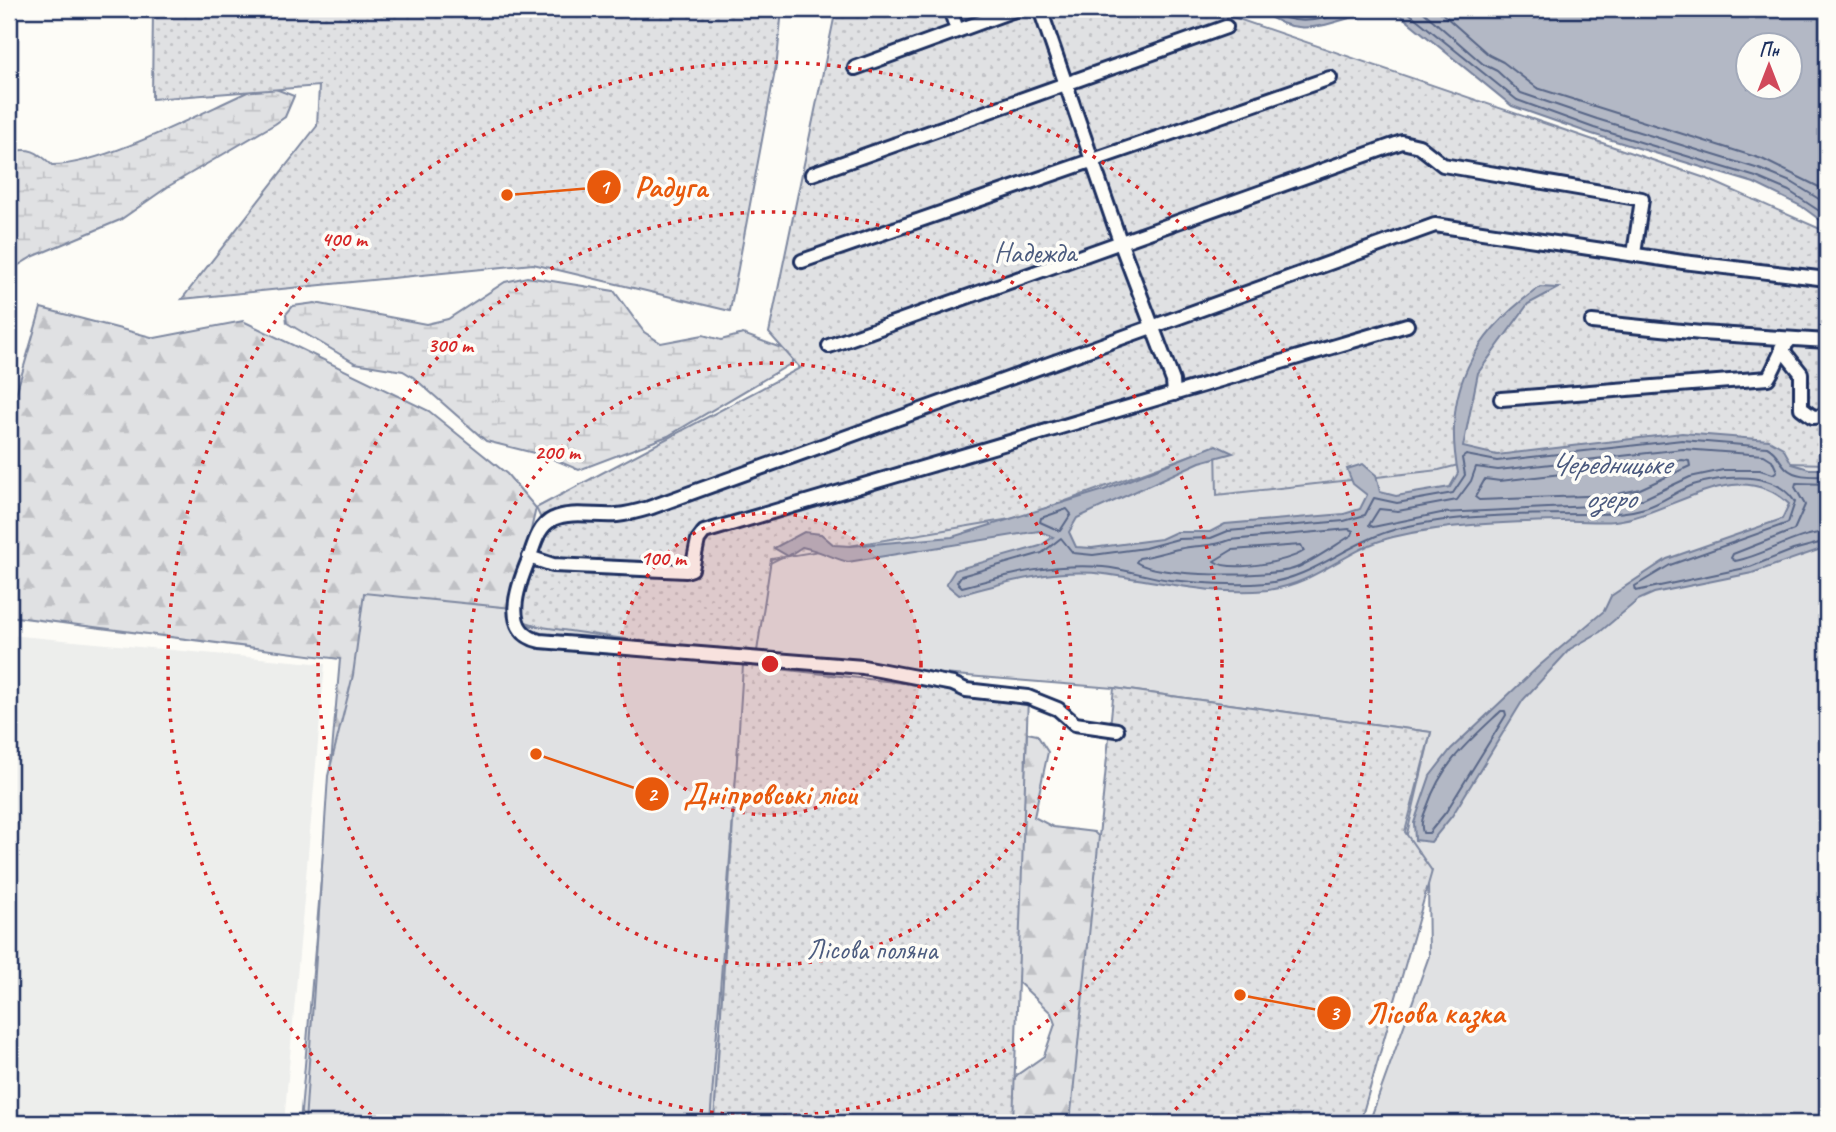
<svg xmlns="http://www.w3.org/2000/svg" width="1836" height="1132" font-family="Caveat,sans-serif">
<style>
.built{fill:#edeeec}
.forest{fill:url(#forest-firs);stroke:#7e88a0;stroke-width:2}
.wetland{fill:url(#wetland-marsh);stroke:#7e88a0;stroke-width:2}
.park{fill:#e0e1e3;stroke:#7e88a0;stroke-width:2}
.garden{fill:url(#garden-dots);stroke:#7e88a0;stroke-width:2}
.water{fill:#b3b8c5;stroke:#76819c;stroke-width:2;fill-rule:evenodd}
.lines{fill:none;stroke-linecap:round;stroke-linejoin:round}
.shore{stroke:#586687;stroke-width:2}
.street-casing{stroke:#1b2f5e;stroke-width:18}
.street{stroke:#fdfcf7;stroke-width:12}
.ring{fill:none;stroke:#d62828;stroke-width:3.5;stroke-dasharray:3.5 7}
.labels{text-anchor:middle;stroke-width:7;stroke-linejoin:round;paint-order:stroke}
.park-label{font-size:28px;fill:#4c5c7f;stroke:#fdfcf7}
.water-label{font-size:30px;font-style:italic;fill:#49587d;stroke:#fdfcf7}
.centre{fill:#d62828;stroke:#fdfcf7;stroke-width:3.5}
.ring-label{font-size:21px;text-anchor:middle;font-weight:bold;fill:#d62828;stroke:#fdfcf7;stroke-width:7;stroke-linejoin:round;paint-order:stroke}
.leader{fill:none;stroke:#e8590c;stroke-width:2.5}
.callout-dot{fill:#e8590c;stroke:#fdfcf7;stroke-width:2.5}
.mark-label{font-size:21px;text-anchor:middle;font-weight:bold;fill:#fff}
.callout-label{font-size:30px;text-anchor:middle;font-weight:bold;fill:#e8590c;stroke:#fdfcf7;stroke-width:7;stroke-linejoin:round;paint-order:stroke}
</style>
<defs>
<pattern id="forest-firs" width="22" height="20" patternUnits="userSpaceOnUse" patternTransform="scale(1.75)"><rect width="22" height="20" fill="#e0e1e3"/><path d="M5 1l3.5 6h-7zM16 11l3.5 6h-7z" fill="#c0c1c5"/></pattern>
<pattern id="wetland-marsh" width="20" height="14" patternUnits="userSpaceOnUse" patternTransform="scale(1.75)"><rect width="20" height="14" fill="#e0e1e3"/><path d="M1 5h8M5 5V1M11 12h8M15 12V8" fill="none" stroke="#c0c1c5"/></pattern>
<pattern id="garden-dots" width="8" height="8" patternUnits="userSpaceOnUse" patternTransform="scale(1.75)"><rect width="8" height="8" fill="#e0e1e3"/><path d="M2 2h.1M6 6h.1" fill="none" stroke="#c0c1c5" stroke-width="1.8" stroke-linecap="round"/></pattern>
</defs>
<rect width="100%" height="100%" fill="#fdfcf7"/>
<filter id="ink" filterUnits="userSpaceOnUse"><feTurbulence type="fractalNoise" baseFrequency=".0143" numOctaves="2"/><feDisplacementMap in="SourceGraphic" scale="14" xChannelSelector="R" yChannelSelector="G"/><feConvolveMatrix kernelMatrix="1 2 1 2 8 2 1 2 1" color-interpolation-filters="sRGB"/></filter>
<g filter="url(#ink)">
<path class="built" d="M9,635L325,664L284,1123H9Z"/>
<g class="forest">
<path d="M41,308L155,338L243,321L429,411L507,474L536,508L521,573V604L534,634L743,665L714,1123H300L340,659L9,616V418Z"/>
<path d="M1027,733L1037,735L1048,752L1034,817L1053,827L1094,832L1109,847L1072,1123H1005V1094L1017,1075L1044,1056L1055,1024L1051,1013L1016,980Z"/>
</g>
<g class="wetland">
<path d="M273,88L294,96L285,117L275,124L169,186L120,220L32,257L9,271V152C30,147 37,151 52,165C104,165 202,112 252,90Z"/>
<path d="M527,277L614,291L644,332L661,343L703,335L721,340L743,334L792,352V363L668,436L579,470L546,456L486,441L413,377L403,371L355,363L287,323L286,314L293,306L315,303L426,324L448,319L505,282Z"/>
</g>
<path class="park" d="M1758,429L1827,459V1123H1369L1429,956L1428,879L1402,855L1431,732L1114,688L745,658L710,1123H305L328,776L353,675L364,593L512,608L511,625L756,635L752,572L802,547L1216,445L1482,451Z"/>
<g class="garden">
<path d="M153,9H782L777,60L730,311L533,264L182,299L317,126L319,86L152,99Z"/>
<path d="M836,9H1209L1705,178L1827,232V464L1497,455L1439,470L1217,495L1216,446L1022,517L771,559L756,658L542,627L516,619L521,573L544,525L536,508L800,368L769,333Z"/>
<path d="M743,665L1028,697L1013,1123H714Z"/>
<path d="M1114,688L1431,732L1405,832L1432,871L1360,1123H1286L1241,1118L1240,1123H1070Z"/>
</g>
<g class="water">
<path d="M1259,9H1825L1827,10V225L1801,206L1754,183L1592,134L1512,106L1400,15C1348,1 1312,54 1259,9ZM1748,46H1790V88H1748Z"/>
<path d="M1540,287L1558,288L1528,304L1478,373L1463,447L1497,455L1682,433L1769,440L1783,448L1792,464L1809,469H1827V547L1752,573L1654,593L1638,600L1600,632L1570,649L1523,700L1452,816L1431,842L1415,840L1414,823L1430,776L1451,749L1539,666L1604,611L1611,596L1667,559L1782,519L1789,504C1736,454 1672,515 1615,521C1598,523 1580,520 1562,521C1507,522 1447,524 1393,537C1345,549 1319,583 1268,590C1212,596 1159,581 1104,574C1054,568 1007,582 959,595L946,584L955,570L1040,546L1053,537L1039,531L848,562C832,558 819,550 802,547L788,556L774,548L804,532L821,534L834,545L851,546L952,537L1104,490L1216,445L1233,453L1200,462L1077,518L1069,532L1076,547L1092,548L1161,539L1176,532H1210L1225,524L1344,514L1360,509L1367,495L1353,484L1347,469L1363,464L1376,475L1380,492L1396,496L1450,487L1458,473C1442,391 1473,334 1540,287Z"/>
</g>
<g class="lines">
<g class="shore">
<path d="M1270,9C1294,30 1328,18 1354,9"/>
<path d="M1404,9L1517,100L1594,128L1756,177L1789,191L1827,216"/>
<path d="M1420,9L1483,64L1497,71L1521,93L1597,119L1759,169L1793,183L1827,204"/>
<path d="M1437,9L1489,55L1503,62L1537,88L1762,159L1827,191"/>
<path d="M1683,449L1764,455L1772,460L1777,471L1773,474L1760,470H1723L1690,477L1643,499L1613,505L1441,513L1373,527L1369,525L1379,509L1398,511L1457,500L1471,481L1476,467L1498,470Z"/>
<path d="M1682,460L1689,461L1690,466L1640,489L1613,495L1479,500L1475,497L1485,479L1500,481Z"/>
<path d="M1827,476C1815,476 1796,478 1786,468C1778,460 1778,453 1767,447L1682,440L1497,461L1466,455L1462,458L1465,475L1453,493L1397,503L1374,498L1365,515L1344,521L1228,531L1211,538L1178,539L1145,548L1093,555L1073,553L1061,538L1042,553L961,576L957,582L962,587C1010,574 1053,563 1103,567C1125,569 1148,577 1170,580C1201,583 1235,586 1266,583C1311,578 1344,546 1387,532C1439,514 1536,514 1593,514C1610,514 1628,513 1645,508C1662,503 1676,491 1693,485C1725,475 1775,470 1795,502L1788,523L1670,565L1635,586L1636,591L1750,567L1793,550L1827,541"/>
<path d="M1827,484L1796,483L1795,487L1805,505L1794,530L1733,554L1731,558L1735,561C1766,555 1795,534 1827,532"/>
<path d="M1067,509L1071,514L1060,531L1040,522L1041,518Z"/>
<path d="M1349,529L1353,531L1352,535C1334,546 1315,560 1296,568C1272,578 1155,577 1136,562L1139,558C1153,556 1165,552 1178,549C1197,544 1210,548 1230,540Z"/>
<path d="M1301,545L1304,551C1288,562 1230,573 1214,561L1232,550Z"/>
<path d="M1501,711H1505L1506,715L1446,812L1429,833H1423C1420,824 1423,816 1427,807C1442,763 1468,742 1501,711Z"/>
</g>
<g class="street-casing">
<g id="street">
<path d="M950,9L957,30"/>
<path d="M1040,9L1121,244L1173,381L1174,394"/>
<path d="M855,68L1017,9"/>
<path d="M812,174L1226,27"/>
<path d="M802,261L1330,78"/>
<path d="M1592,322L1701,333L1827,341"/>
<path d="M829,346L1402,142L1419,146L1443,165L1642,199L1634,254"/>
<path d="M1781,348L1801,373V408L1813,417L1827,416"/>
<path d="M1501,399L1768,378C1777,365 1779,350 1790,340"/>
<path d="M529,557L553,565L686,571L692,569L698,540L704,532L1407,325"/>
<path d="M1117,730L1075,724L1058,709L1028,697L966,690L953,684L863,667L540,641C500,632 518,585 529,559C534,545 538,526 553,519C571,510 598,517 617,515C628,514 639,511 649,508L1435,225L1683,262L1827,279"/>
</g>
</g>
<use href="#street" class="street"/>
</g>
</g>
<circle cx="770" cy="664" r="151" fill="#d62828" fill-opacity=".12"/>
<g class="ring">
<circle cx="770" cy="664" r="151"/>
<circle cx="770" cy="664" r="301"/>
<circle cx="770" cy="664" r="452"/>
<path d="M379 1122A602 602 0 1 1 1161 1122"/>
</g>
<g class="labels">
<g class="park-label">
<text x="1035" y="262">Надежда</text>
<text x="872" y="959">Лісова поляна</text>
</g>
<g class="water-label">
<text x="1610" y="474">Чередницьке<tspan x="1610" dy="34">озеро</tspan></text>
</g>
</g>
<circle cx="770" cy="664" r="10" class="centre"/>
<g class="ring-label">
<text x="344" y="246">400 m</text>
<text x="450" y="352">300 m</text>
<text x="557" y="459">200 m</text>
<text x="663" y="565">100 m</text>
</g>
<path class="leader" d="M507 195L604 187M536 754L652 794M1240 995L1334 1013"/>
<g class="callout-dot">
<circle cx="507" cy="195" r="7"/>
<circle cx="536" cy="754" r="7"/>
<circle cx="1240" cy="995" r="7"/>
<circle cx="604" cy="187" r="18"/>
<circle cx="652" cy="794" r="18"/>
<circle cx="1334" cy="1013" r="18"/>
</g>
<g class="mark-label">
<text x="604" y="194">1</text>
<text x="652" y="801">2</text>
<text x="1334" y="1020">3</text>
</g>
<g class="callout-label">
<text x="671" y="197">Радуга</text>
<text x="770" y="804">Дніпровські ліси</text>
<text x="1435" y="1023">Лісова казка</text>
</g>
<rect width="1836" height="1132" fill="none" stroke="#fdfcf7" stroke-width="35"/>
<rect x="18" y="18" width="1801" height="1097" fill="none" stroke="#1b2f5e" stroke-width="2.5" filter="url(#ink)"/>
<g transform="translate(1769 66)"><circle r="33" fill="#fdfcf7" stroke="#a3aaba" stroke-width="2"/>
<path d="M0-5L12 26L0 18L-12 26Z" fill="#d1495b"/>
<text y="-10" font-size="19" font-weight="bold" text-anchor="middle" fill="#1b2f5e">Пн</text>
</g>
</svg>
